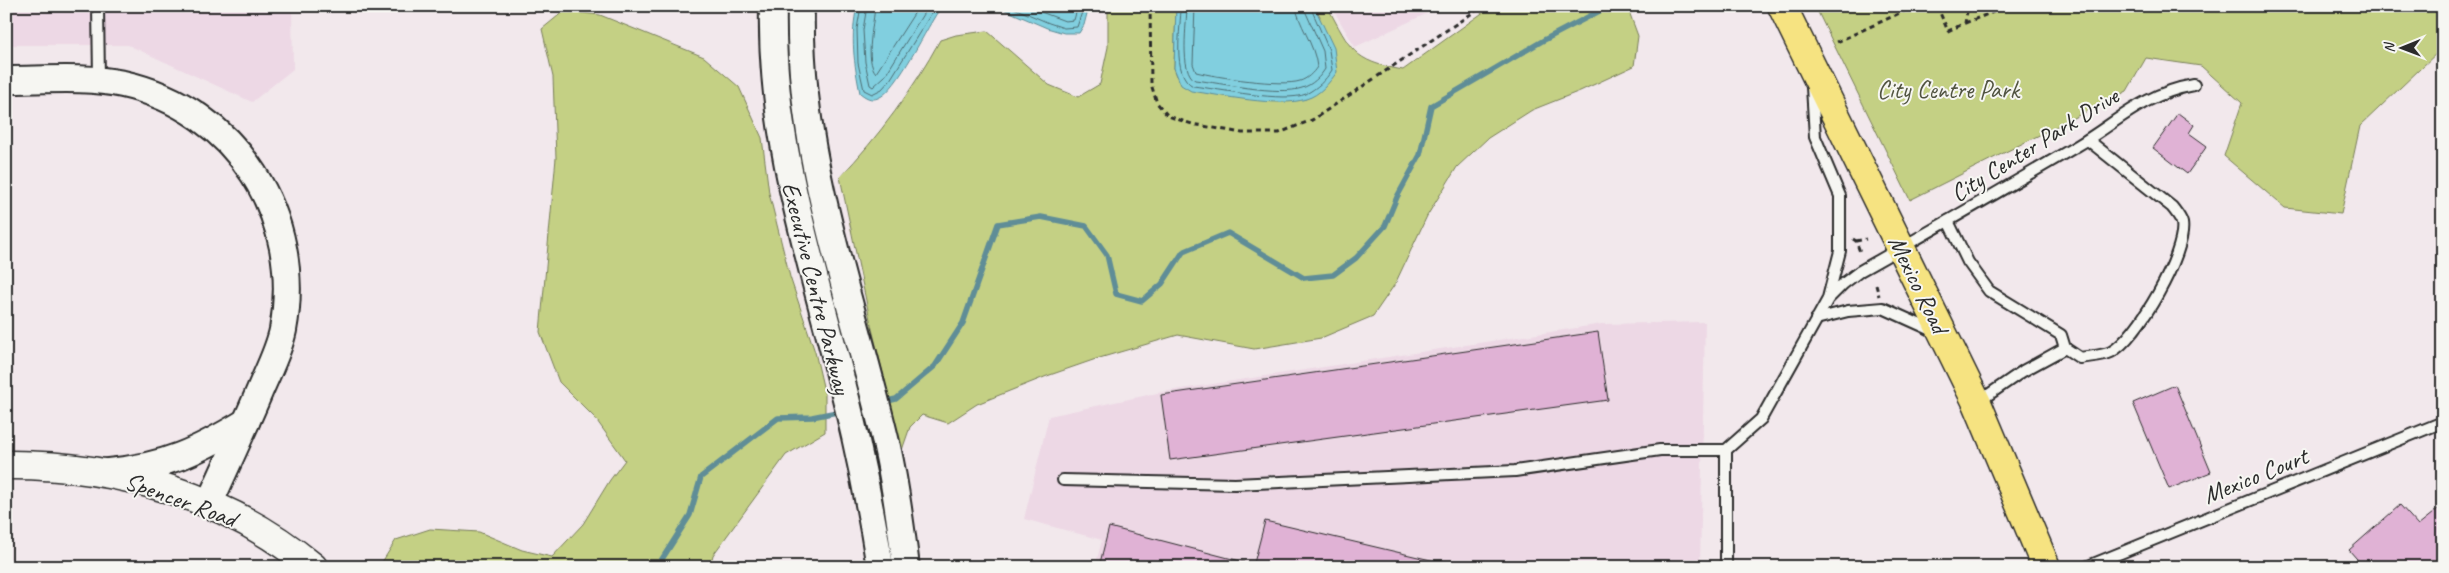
<svg xmlns="http://www.w3.org/2000/svg" width="2449" height="573" font-family="Caveat,sans-serif">
<style>
.built{fill:#edd8e5}
.green{fill:#c4d084;stroke:#787e58}
.water{fill:#81cfdf;stroke:#5f8d97}
.lines{fill:none;stroke-linecap:round;stroke-linejoin:round}
.shore{stroke:#4d6d73;stroke-width:1}
.stream{stroke:#5f8d97;stroke-width:5.5}
.building{fill:#e0b2d5;stroke:#2b2b2b}
.service-casing{stroke:#2b2b2b;stroke-width:14}
.tertiary-casing{stroke:#2b2b2b;stroke-width:30}
.secondary-casing{stroke:#2b2b2b;stroke-width:31}
.primary-casing{stroke:#2b2b2b;stroke-width:31}
.path{stroke:#2b2b2b;stroke-width:3;stroke-dasharray:5 4;stroke-linecap:butt}
.service{stroke:#f6f6f2;stroke-width:10}
.tertiary{stroke:#f6f6f2;stroke-width:26}
.secondary{stroke:#f6f6f2;stroke-width:28}
.primary{stroke:#f6e381;stroke-width:28}
.labels{text-anchor:middle;stroke-width:4;stroke-linejoin:round;paint-order:stroke}
.park-label{font-size:25px;fill:#515441;stroke:#f6f6f2}
.street-label{font-size:25px;fill:#2b2b2b;stroke:#f6f6f2}
</style>
<rect width="100%" height="100%" fill="#f2e8ec"/>
<filter id="ink" filterUnits="userSpaceOnUse"><feTurbulence type="fractalNoise" baseFrequency=".02" numOctaves="2"/><feDisplacementMap in="SourceGraphic" scale="10" xChannelSelector="R" yChannelSelector="G"/><feConvolveMatrix kernelMatrix="1 2 1 2 8 2 1 2 1" color-interpolation-filters="sRGB"/></filter>
<g filter="url(#ink)">
<g class="built">
<path d="M6,6H292L293,69L252,102L128,45H6Z"/>
<path d="M1331,6H1443L1355,47Z"/>
<path d="M1705,322L1700,567H1095L1102,540L1024,519L1049,416L1162,392L1602,324Z"/>
</g>
<g class="green">
<path d="M1108,6H1176L1174,68L1177,76C1223,91 1256,105 1306,99L1320,16L1314,6H1327C1351,50 1352,61 1403,70L1492,6H1627L1638,36L1634,66L1580,91L1532,110L1488,138L1457,167L1427,216L1395,284L1373,316L1321,338L1254,349L1178,335L1096,359L1047,376L977,404L948,423L922,415L910,427L902,450L872,329L840,177C879,136 913,90 940,40L956,35L987,31L1049,85L1078,97L1100,84L1108,47Z"/>
<path d="M1815,6H2443V54L2440,50L2360,126L2341,214L2285,208L2224,156L2242,103L2201,66L2146,58L2127,91L1910,200Z"/>
<path d="M564,11L600,15L704,57L739,87L762,138L769,193L790,277L815,352L825,395V432L786,455L713,555L710,567H379L396,540L430,529L479,532L522,550L552,557L583,524L610,480L625,460L595,418L559,382L540,332L556,158L553,77L542,29Z"/>
</g>
<g class="water">
<path d="M857,6H942C927,25 898,91 878,98C871,101 865,97 860,93C854,63 850,37 857,6Z"/>
<path d="M996,6H1089L1084,25L1079,33H1064L1047,28Z"/>
<path d="M1176,6H1314L1334,48L1337,72C1329,83 1320,95 1306,99C1280,108 1219,95 1191,91L1181,85L1174,68Z"/>
</g>
<g class="lines">
<g class="shore">
<path d="M861,6L857,29L858,63L864,90L872,94L882,89L890,80L936,6"/>
<path d="M867,6L863,30L865,62L870,85L873,87L885,76L928,6"/>
<path d="M875,6C874,23 864,60 876,73L919,6"/>
<path d="M1009,6L1049,23L1064,28L1077,27L1084,6"/>
<path d="M1025,6L1065,21L1074,20L1078,6"/>
<path d="M1181,6C1181,29 1171,74 1193,86C1218,89 1285,103 1306,94C1317,88 1325,81 1332,70L1329,50L1310,6"/>
<path d="M1187,6C1187,24 1179,71 1195,80C1221,83 1279,96 1302,88C1312,85 1320,77 1325,69L1323,51L1303,6"/>
<path d="M1195,6L1193,64L1196,72C1216,77 1282,87 1300,81C1307,79 1313,73 1317,67C1315,44 1297,23 1296,6"/>
</g>
<g class="stream">
<path d="M883,402L896,399L935,366L963,323L998,224L1041,217L1086,226L1107,255L1116,294L1142,301L1162,284L1183,252L1228,233L1304,278L1333,275L1356,258L1385,226L1397,197L1420,155L1431,106L1544,40L1609,6"/>
<path d="M657,567L690,515L701,477L778,418L812,417L842,411"/>
</g>
</g>
<g class="building">
<path d="M2178,113L2194,125L2189,133L2207,146L2187,174L2153,148Z"/>
<path d="M1598,332L1608,400L1170,460L1161,395Z"/>
<path d="M2175,385L2211,472L2169,489L2133,403Z"/>
<path d="M2400,505L2418,525L2443,505V567H2364L2349,550Z"/>
<path d="M1265,521L1435,561L1434,567H1253Z"/>
<path d="M1109,527L1244,562L1243,567H1099Z"/>
</g>
<g class="lines">
<g class="service-casing">
<g id="service">
<path d="M98,6L99,79"/>
<path d="M1812,87L1815,137L1840,196V251L1828,298"/>
<path d="M1948,221L1968,262L1989,291L2061,335L2065,348L2023,371L1978,402"/>
<path d="M1816,319L1848,311L1883,308L1934,331"/>
<path d="M2065,348L2080,358C2090,356 2103,356 2111,352C2137,339 2187,252 2182,223C2181,218 2175,211 2172,207L2088,140"/>
<path d="M1726,450V567"/>
<path d="M1063,480L1235,484L1515,471L1660,450H1726L1761,419L1828,299L1843,284L1860,271C1933,230 2005,188 2077,146C2119,121 2143,94 2194,85"/>
<path d="M2086,567L2443,422"/>
</g>
</g>
<g class="tertiary-casing">
<g id="tertiary">
<path d="M773,6C770,128 805,242 836,359C854,427 869,497 880,567"/>
<path d="M801,6C797,159 853,300 887,447C896,487 901,527 906,567"/>
<path d="M6,80C45,80 86,76 123,84C237,109 304,217 283,330C279,350 268,371 260,390C244,428 226,466 209,504"/>
<path d="M108,472C165,467 198,451 246,422"/>
</g>
</g>
<g class="secondary-casing">
<path id="secondary" d="M6,465C116,464 228,496 313,567"/>
</g>
<g class="primary-casing">
<path id="primary" d="M1782,6L1977,403L2046,567"/>
</g>
<g class="path">
<path d="M1150,6L1151,84L1157,103L1168,116L1192,124L1242,133H1279L1312,120L1483,6"/>
<path d="M1937,6L1948,31L1965,23L1968,6"/>
<path d="M1965,23L2009,6"/>
<path d="M1837,42L1915,6"/>
<path d="M1853,239L1856,241L1860,252"/>
<path d="M1856,241L1866,239"/>
<path d="M1876,285L1879,296"/>
</g>
<use href="#service" class="service"/>
<use href="#tertiary" class="tertiary"/>
<use href="#secondary" class="secondary"/>
<use href="#primary" class="primary"/>
</g>
</g>
<g class="labels">
<g class="park-label">
<text x="1948" y="98">City Centre Park</text>
</g>
<g class="street-label">
<text transform="translate(2034 144) rotate(-32)" y="9">City Center Park Drive</text>
<text transform="translate(1919 284) rotate(64)" y="9">Mexico Road</text>
<text transform="translate(817 288) rotate(76)" y="9">Executive Centre Parkway</text>
<text transform="translate(2255 475) rotate(-22)" y="9">Mexico Court</text>
<text transform="translate(181 499) rotate(20)" y="9">Spencer Road</text>
</g>
</g>
<rect width="2449" height="573" fill="none" stroke="#f6f6f2" stroke-width="25"/>
<rect x="12" y="12" width="2424" height="548" fill="none" stroke="#2b2b2b" stroke-width="2" filter="url(#ink)"/>
<g transform="translate(2402 48) rotate(269)" stroke="#f6f6f2" stroke-width="4" paint-order="stroke">
<path d="M0-4L9 19L0 12L-9 19Z" fill="#2b2b2b"/>
<text y="-8" font-size="14" font-weight="bold" text-anchor="middle" fill="#2b2b2b">N</text>
</g>
</svg>
